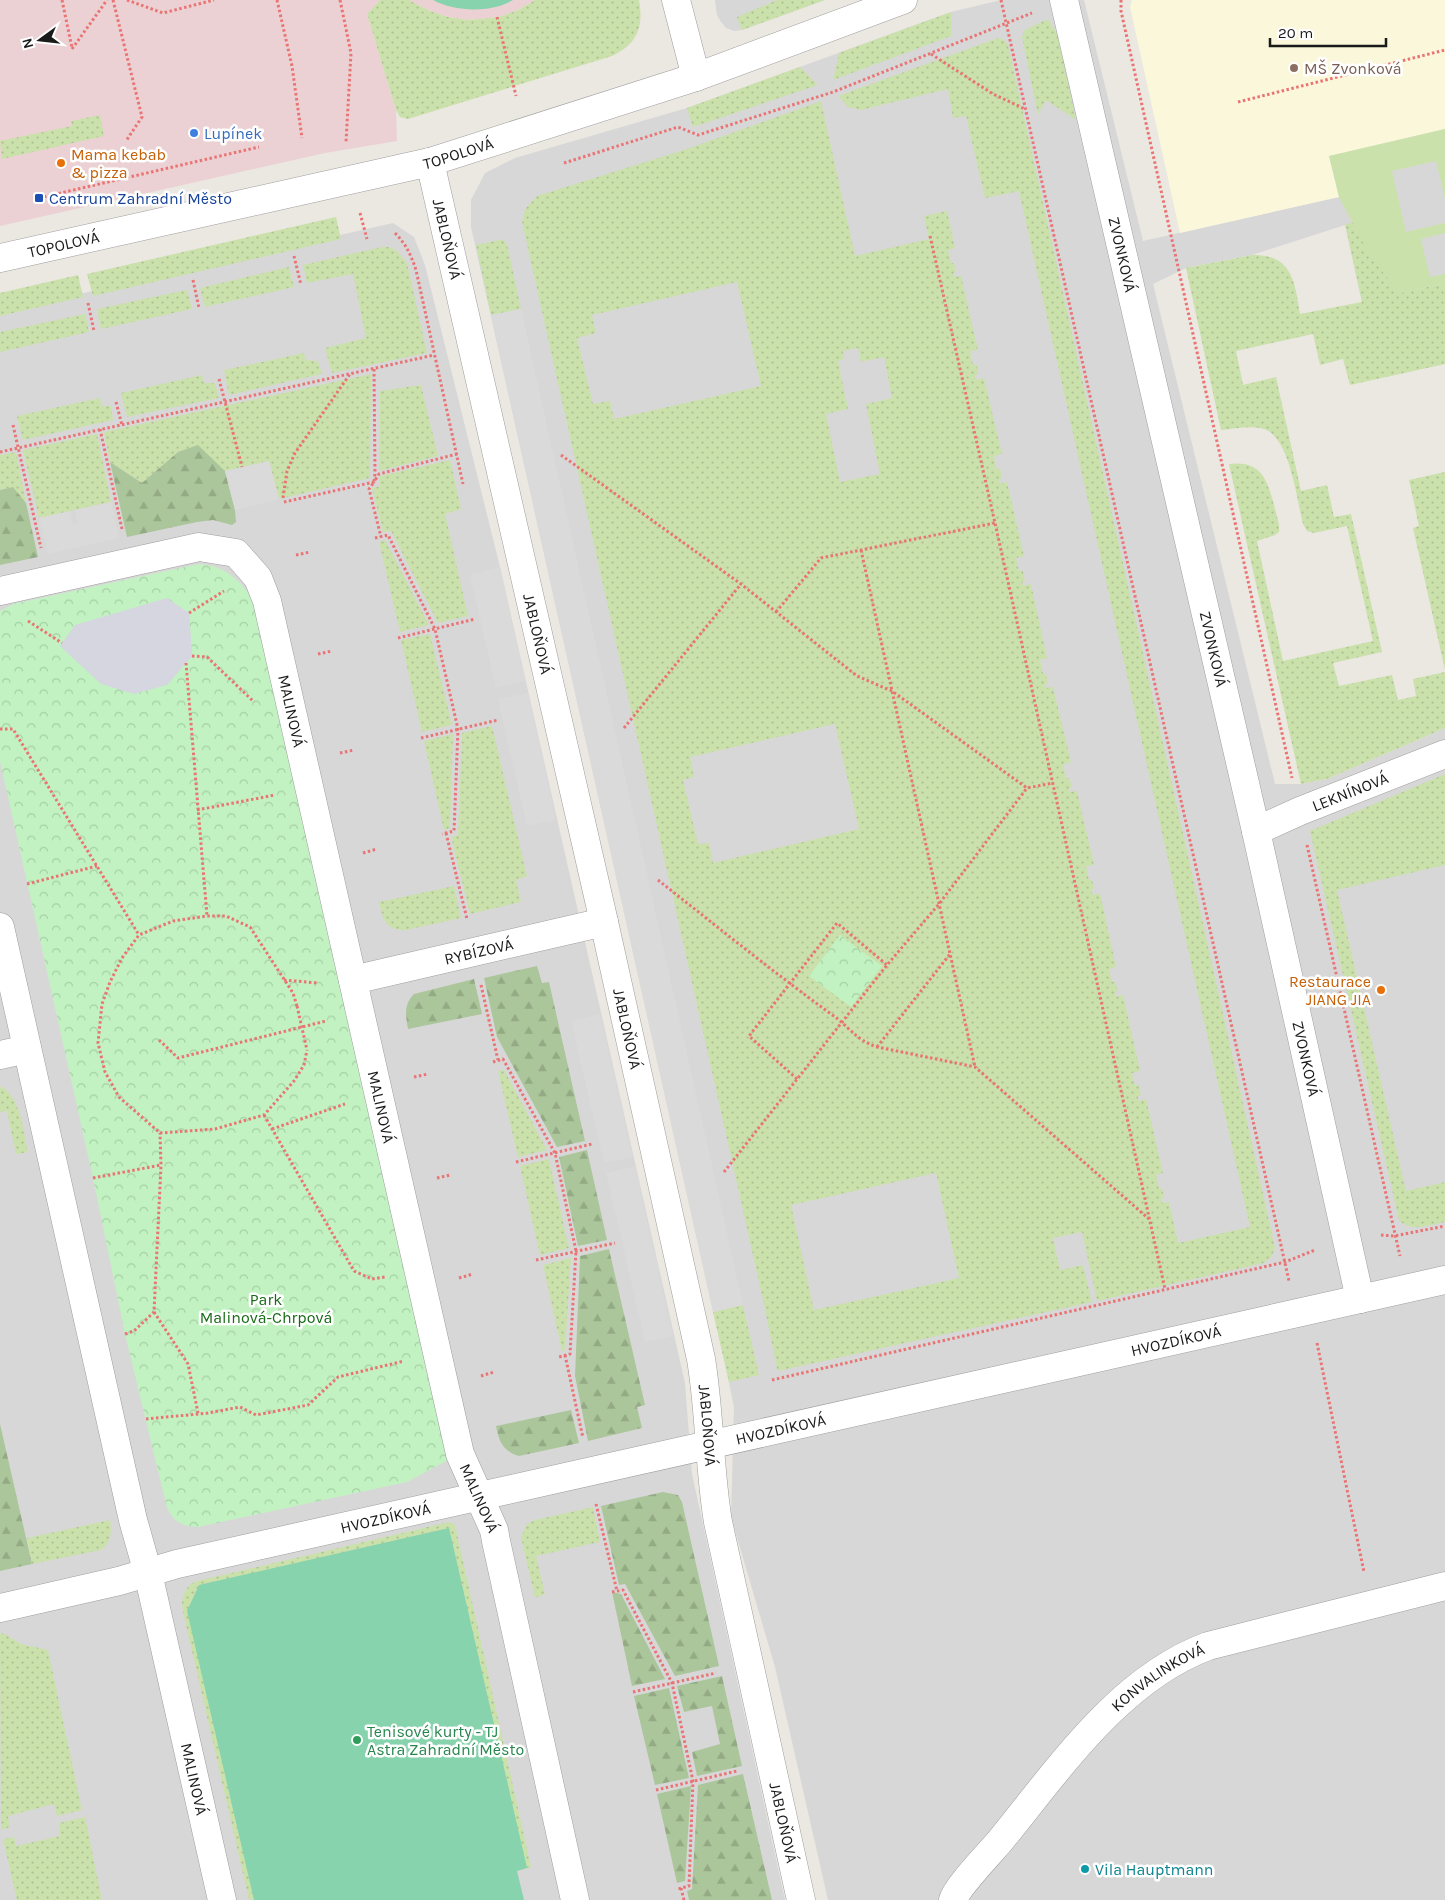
<svg xmlns="http://www.w3.org/2000/svg" width="1445" height="1900" font-family="Karla,sans-serif">
<style>
.residential{fill:#d8d7d8}
.commercial{fill:#ebd1d3}
.education{fill:#fbf7da}
.grass{fill:url(#grass-dots);fill-rule:evenodd}
.forest{fill:url(#forest-firs)}
.park{fill:url(#park-crowns);fill-rule:evenodd}
.garden{fill:#cbe1ab}
.pitch{fill:#86d3ad}
.parking{fill:#dadada}
.plaza{fill:#d5d6e0}
.lines{fill:none;stroke-linecap:round;stroke-linejoin:round}
.minor-casing{stroke:#9e9e9e;stroke-width:29}
.tertiary-casing{stroke:#9e9e9e;stroke-width:29}
.path{stroke:#ea7373;stroke-width:3;stroke-dasharray:2.5 2.5;stroke-linecap:butt}
.minor{stroke:#fff;stroke-width:28}
.tertiary{stroke:#fff;stroke-width:28}
.path-bridge{stroke:#ea7373;stroke-width:3;stroke-dasharray:2.5 2.5;stroke-linecap:butt}
.education-dot{fill:#8d6e63;stroke:#fff;stroke-width:2}
.shop-dot{fill:#3f7fe0;stroke:#fff;stroke-width:2}
.food-dot{fill:#e8710a;stroke:#fff;stroke-width:2}
.transit-dot{fill:#1a4fb4;stroke:#fff;stroke-width:2}
.leisure-dot{fill:#2e9e5b;stroke:#fff;stroke-width:2}
.culture-dot{fill:#0f9aa8;stroke:#fff;stroke-width:2}
.labels{text-anchor:middle;stroke-width:5;stroke-linejoin:round;paint-order:stroke}
.education-label{font-size:16px;fill:#785e54;stroke:#fff;text-anchor:start}
.shop-label{font-size:16px;fill:#366cbe;stroke:#fff;text-anchor:start}
.street-label{font-size:16px;fill:#1a1a1a;stroke:#fff}
.food-label{font-size:16px;fill:#c56008;stroke:#fff;text-anchor:start}
.transit-label{font-size:16px;fill:#164399;stroke:#fff;text-anchor:start}
.park-label{font-size:16px;fill:#176b16;stroke:#fff}
.leisure-label{font-size:16px;fill:#27864d;stroke:#fff;text-anchor:start}
.culture-label{font-size:16px;fill:#0d838f;stroke:#fff;text-anchor:start}
</style>
<defs>
<pattern id="grass-dots" width="8" height="8" patternUnits="userSpaceOnUse" patternTransform="scale(1.25)"><rect width="8" height="8" fill="#cbe1ab"/><path d="M2 2h.1M6 6h.1" fill="none" stroke="#aec093" stroke-width="1.8" stroke-linecap="round"/></pattern>
<pattern id="forest-firs" width="22" height="20" patternUnits="userSpaceOnUse" patternTransform="scale(1.25)"><rect width="22" height="20" fill="#abc69a"/><path d="M5 1l3.5 6h-7zM16 11l3.5 6h-7z" fill="#93aa84"/></pattern>
<pattern id="park-crowns" width="20" height="18" patternUnits="userSpaceOnUse" patternTransform="scale(1.25)"><rect width="20" height="18" fill="#c2f2c1"/><path d="M2 6a3 3 0 1 1 6 0M12 15a3 3 0 1 1 6 0" fill="none" stroke="#a6cfa5"/></pattern>
</defs>
<rect width="100%" height="100%" fill="#ebe7e1"/>
<g class="residential">
<path d="M715,0H825L742,30L734,31L726,28L721,22L717,15Z"/>
<path d="M1001,0H1084L1143,241L1339,197L1445,129V283L1362,302L1345,225L1252,255L1186,268L1153,284L1275,784H1301L1327,779L1445,728V1900H828L775,1667L731,1517L734,1408L729,1382L471,227V200L485,173L515,158L687,108L951,12Z"/>
<path d="M393,223L414,237L425,265L500,567L685,1383L692,1474L785,1900H0V312Z"/>
</g>
<g class="commercial">
<path d="M0,0H380L367,14L396,110L397,141L325,153L0,226Z"/>
<path d="M409,0H535L518,10L502,16L491,18L467,20L448,17L430,11Z"/>
</g>
<path class="education" d="M1132,0H1445V129L1329,156L1339,197L1180,233L1130,7Z"/>
<g class="grass">
<path d="M380,0H409L430,11L448,17L467,20L491,18L502,16L518,10L535,0H639C644,27 637,44 612,56L408,119L400,117L396,110L367,14Z"/>
<path d="M777,0H825L742,30L737,17Z"/>
<path d="M951,12V36L833,80L839,53Z"/>
<path d="M1048,19L1058,35L1076,120L1046,100L1038,115L1022,37L1024,31L1027,29Z"/>
<path d="M998,38L1004,40L1008,45L1275,1248L1272,1256L1264,1263L1097,1301L1082,1232L1053,1238L1060,1270L1083,1265L1092,1302L778,1371L777,1369L763,1300L522,222L525,209L537,196L687,149L821,101L855,256L929,239L924,216L947,211L955,248L948,250L951,263H954L956,272L953,273L954,277L961,276L978,350L970,351L973,365H977L978,374L975,376L977,380L984,378L1002,454L994,456L996,469L1000,468L1002,478L999,480L1000,484L1007,482L1024,556L1016,558L1019,571H1023L1025,581L1022,582L1023,586L1031,584L1047,658L1040,660L1043,674L1046,673L1048,683L1045,684L1046,688L1053,687L1071,762L1063,765L1066,778H1069L1072,787L1069,788V792L1077,791L1094,865L1086,866L1089,880H1092L1094,889L1091,890L1093,895L1100,893L1116,967L1109,969L1112,982H1115L1118,991L1115,992V997L1123,995L1140,1071L1132,1073L1135,1086L1139,1085L1141,1096H1138V1101L1146,1099L1163,1173L1156,1175L1159,1189L1162,1188L1164,1198L1161,1199L1162,1203L1169,1202L1178,1243L1250,1227L1019,191L985,198L966,116L953,118L948,89L861,110L848,107L838,96ZM737,282L761,386L614,419L610,401L593,404L577,338L596,333L592,315ZM858,348L861,362L884,357L892,398L866,404L880,474L840,482L826,414L848,409L838,361L844,359L843,351ZM835,724L859,829L713,863L709,843L698,844L683,780L694,777L690,757ZM936,1173L959,1278L814,1310L791,1205Z"/>
<path d="M800,67L818,85L693,127L687,108Z"/>
<path d="M100,115L104,136L2,159L0,141L72,126L71,121Z"/>
<path d="M336,217L341,239L93,296L87,274Z"/>
<path d="M1353,223L1400,293L1445,283V364L1350,385L1343,359L1320,365L1313,334L1236,351L1243,385L1276,377L1301,491L1327,485L1334,517L1351,514L1382,652L1333,663L1339,686L1392,675L1398,700L1416,696L1413,679L1445,672V728L1327,779L1301,784L1229,464C1261,460 1267,479 1274,505C1276,514 1280,523 1279,532L1275,535L1257,541L1283,661L1373,641L1347,526L1314,533L1307,531L1303,524C1297,501 1290,437 1264,429C1251,425 1235,429 1221,430L1186,268L1252,255C1292,254 1295,282 1300,314L1362,302L1345,224Z"/>
<path d="M500,240H503L507,244L521,309L491,315L476,245Z"/>
<path d="M382,247H388L396,250L407,263L427,353L332,373L325,348L366,338L353,274L307,283L303,265Z"/>
<path d="M289,267L294,287L205,307L200,288Z"/>
<path d="M78,275L83,297L0,316V293Z"/>
<path d="M187,290L192,309L101,329L97,309Z"/>
<path d="M85,314L89,332L0,352V332Z"/>
<path d="M304,353L306,360L318,361L322,374L229,395L224,370Z"/>
<path d="M371,374L370,478L279,499L269,461L225,471L198,446L178,452L142,483L110,462L104,432Z"/>
<path d="M202,375L204,383H215L219,398L127,417L121,393Z"/>
<path d="M421,385L438,456L379,471L380,391Z"/>
<path d="M100,398L102,406H111L113,420L23,440L17,416Z"/>
<path d="M97,434L111,502L39,518L23,450Z"/>
<path d="M16,452L26,503L13,487L0,490V455Z"/>
<path d="M450,460L461,509L445,514L468,616L438,623L391,531L383,532L372,488L380,486V476Z"/>
<path d="M1445,472V670L1413,528L1419,526L1409,480Z"/>
<path d="M385,540L429,625L400,632L379,542Z"/>
<path d="M430,634L452,725L422,732L401,640Z"/>
<path d="M492,726L527,876L516,880L521,902L470,914L451,837L458,835L462,733Z"/>
<path d="M453,734L450,828L444,830L424,741Z"/>
<path d="M1445,774V865L1337,890L1406,1191L1445,1182V1222C1429,1225 1411,1233 1399,1220L1310,831Z"/>
<path d="M454,886L461,918L406,930C385,930 383,920 379,902Z"/>
<path d="M504,1070L547,1150L518,1157L498,1071Z"/>
<path d="M0,1086C21,1096 23,1131 28,1152L16,1154L7,1111L0,1112Z"/>
<path d="M549,1159L569,1248L540,1255L520,1166Z"/>
<path d="M571,1258L565,1350L562,1351L543,1265Z"/>
<path d="M743,1305L759,1375L729,1382L713,1312Z"/>
<path d="M593,1507L600,1542L536,1556L545,1594L535,1598L521,1537L527,1524L535,1520Z"/>
<path d="M110,1520C112,1532 111,1543 101,1550L32,1564L27,1538Z"/>
<path d="M449,1522L455,1525L531,1867L517,1871L249,1900L183,1612C180,1599 184,1586 197,1581Z"/>
<path d="M3,1633L21,1644L48,1650L82,1810L57,1816L54,1804L8,1816L10,1827L1,1830L0,1634Z"/>
<path d="M85,1817L102,1900H17L3,1839L14,1837L16,1846L60,1836L59,1823Z"/>
</g>
<g class="forest">
<path d="M198,445L225,471L235,510L236,522L232,525L213,520L197,522L127,537L110,462L142,483L178,452Z"/>
<path d="M13,487L26,503L38,557L0,565V490Z"/>
<path d="M537,966L542,983L549,982L585,1141L557,1147L497,1037L484,978Z"/>
<path d="M474,979L482,1014L408,1029C406,1016 403,1005 414,994Z"/>
<path d="M587,1150L607,1240L578,1246L559,1157Z"/>
<path d="M609,1249L645,1405L637,1407L642,1428L588,1441L575,1376L580,1256Z"/>
<path d="M571,1410L579,1443L519,1456C503,1451 499,1442 496,1426Z"/>
<path d="M0,1424L32,1564L0,1571Z"/>
<path d="M663,1492L678,1495L682,1502L719,1666L675,1676L625,1584L619,1585L601,1506Z"/>
<path d="M612,1592L621,1594L665,1679L632,1686Z"/>
<path d="M722,1676L742,1766L697,1776L692,1752L720,1744L712,1706L684,1712L677,1686Z"/>
<path d="M669,1688L689,1778L655,1785L634,1696Z"/>
<path d="M743,1774L772,1900H689L687,1891L692,1889L698,1785Z"/>
<path d="M691,1786L685,1881L677,1883L657,1794Z"/>
</g>
<g class="park">
<path d="M199,564C226,565 243,583 256,605L448,1460L407,1482L198,1527C183,1527 174,1522 167,1508L125,1334L93,1178L0,761V611L13,604ZM189,613L192,656L167,685L60,646L62,643Z"/>
<path d="M840,935L882,966L851,1007L809,976Z"/>
</g>
<path class="garden" d="M1445,129V199L1436,161L1392,171L1406,232L1445,223V233L1421,239L1430,277L1445,274V283L1400,293L1371,258L1339,197L1329,156Z"/>
<g class="pitch">
<path d="M433,0H513C491,13 455,12 433,0Z"/>
<path d="M449,1528L527,1868L517,1871L524,1900H254L187,1611L199,1585Z"/>
</g>
<g class="parking">
<path d="M521,309L743,1305L713,1312L491,315Z"/>
<path d="M269,461L279,499L235,510L225,471Z"/>
<path d="M111,502L119,538L48,554L39,518L70,511L73,525L78,524L75,510Z"/>
<path d="M500,567L525,681L496,688L470,575Z"/>
<path d="M528,693L556,820L527,826L498,699Z"/>
<path d="M600,1014L633,1157L604,1163L571,1021Z"/>
<path d="M635,1166L673,1336L645,1342L606,1173Z"/>
</g>
<path class="plaza" d="M167,598L189,613L192,656L167,685L134,694L101,684L60,646L75,625Z"/>
<g class="lines">
<g class="minor-casing">
<g id="minor">
<path d="M676,0L696,77"/>
<path id="s1" d="M1064,0L1256,831L1360,1299"/>
<path id="s2" d="M0,591L199,547L236,553L258,578L267,601L460,1454L494,1530L496,1541L575,1900"/>
<path id="s3" d="M1256,831L1300,811L1445,754"/>
<path id="s4" d="M0,927L133,1520L148,1573L222,1900"/>
<path id="s5" d="M353,980L604,922"/>
<path d="M0,1055L27,1049"/>
<path id="s6" d="M0,1608L119,1581L177,1564L1445,1280"/>
<path id="s7" d="M953,1900C957,1887 989,1854 1000,1841C1058,1770 1119,1679 1208,1646L1445,1586"/>
</g>
</g>
<g class="tertiary-casing">
<g id="tertiary">
<path id="s8" d="M430,162L604,922L701,1359C710,1413 709,1468 718,1522L801,1900"/>
<path id="s9" d="M0,258L430,162L696,77L903,0"/>
</g>
</g>
<g class="path">
<path d="M62,0L72,48"/>
<path d="M113,0L142,117L126,141"/>
<path d="M127,0L163,13L214,0"/>
<path d="M277,0L292,66L302,138"/>
<path d="M340,0L351,53L346,142"/>
<path d="M1001,0L1289,1281"/>
<path d="M1121,0V11L1292,778"/>
<path d="M497,17L516,96"/>
<path d="M72,49L107,0"/>
<path d="M931,54L993,94L1025,109"/>
<path d="M1238,102L1445,50"/>
<path d="M564,163L678,127L698,135L833,92L1032,13"/>
<path d="M39,198L259,147"/>
<path d="M360,213L367,239"/>
<path d="M395,233C406,244 411,255 416,270L463,484"/>
<path d="M930,236L995,523L1165,1289"/>
<path d="M294,256L301,285"/>
<path d="M193,280L199,308"/>
<path d="M88,303L94,331"/>
<path d="M374,369L375,474L374,482L369,489L381,537"/>
<path d="M219,379L242,467"/>
<path d="M116,402L122,425"/>
<path d="M13,425L41,548"/>
<path d="M100,429L122,529"/>
<path d="M0,452L434,355"/>
<path d="M561,455L741,584L857,676L892,691L1027,788L1053,783"/>
<path d="M283,498L287,471L295,453L350,374"/>
<path d="M284,502L374,482L379,474L457,454"/>
<path d="M375,538L388,535L435,629L458,729L454,831L442,834"/>
<path d="M861,550L975,1067"/>
<path d="M296,555L310,552"/>
<path d="M776,612L821,558L995,523"/>
<path d="M189,613L224,591"/>
<path d="M28,621L62,643"/>
<path d="M398,638L475,619"/>
<path d="M318,654L332,651"/>
<path d="M192,656L207,657L254,702"/>
<path d="M186,663L207,916"/>
<path d="M624,728L741,584"/>
<path d="M0,729H13L139,935"/>
<path d="M421,738L498,720"/>
<path d="M340,753L354,750"/>
<path d="M197,810L275,795"/>
<path d="M446,833L467,919"/>
<path d="M1307,845L1400,1256"/>
<path d="M363,853L377,849"/>
<path d="M658,880C715,925 772,971 831,1014C850,1027 854,1039 877,1047L975,1067L1149,1219"/>
<path d="M27,884L97,866"/>
<path d="M284,980L318,983"/>
<path d="M481,985L498,1060"/>
<path d="M297,1006L293,993L250,927L226,916H207L173,921L139,935L122,958L110,982L102,1004L98,1043L105,1072L119,1097L160,1133L215,1129L264,1115L294,1081L304,1065L307,1050"/>
<path d="M159,1040L178,1058L326,1021"/>
<path d="M877,1047L950,954"/>
<path d="M493,1062L503,1059L555,1153L576,1251L570,1354L559,1357"/>
<path d="M414,1077L428,1074"/>
<path d="M797,1079L749,1036L837,923L887,965"/>
<path d="M264,1115L354,1271L372,1279L385,1277"/>
<path d="M272,1129L345,1104"/>
<path d="M516,1162L592,1144"/>
<path d="M724,1172L887,965L939,904L1027,788"/>
<path d="M93,1178L161,1165"/>
<path d="M437,1178L450,1175"/>
<path d="M1381,1235L1394,1236L1445,1226"/>
<path d="M536,1260L615,1243"/>
<path d="M459,1278L473,1274"/>
<path d="M154,1312L188,1364L198,1413"/>
<path d="M125,1334L134,1331L154,1312L161,1165L160,1133"/>
<path d="M1317,1343L1364,1572"/>
<path d="M565,1355L583,1438"/>
<path d="M481,1376L494,1372"/>
<path d="M772,1380L1285,1262L1315,1250"/>
<path d="M146,1419L208,1413L240,1407L256,1415L308,1405L338,1377L404,1361"/>
<path d="M596,1504L617,1591"/>
<path d="M612,1592L623,1590L672,1683L693,1781L689,1886L678,1889"/>
<path d="M633,1692L716,1673"/>
<path d="M656,1790L737,1771"/>
<path d="M681,1888L684,1900"/>
</g>
<use href="#minor" class="minor"/>
<use href="#tertiary" class="tertiary"/>
<path class="path-bridge" d="M297,1006L307,1050"/>
</g>
<circle class="education-dot" cx="1294" cy="68" r="5"/>
<circle class="shop-dot" cx="194" cy="133" r="5"/>
<g class="food-dot">
<circle cx="61" cy="163" r="5"/>
<circle cx="1381" cy="990" r="5"/>
</g>
<rect class="transit-dot" x="34" y="193" width="10" height="10" rx="2.5"/>
<circle class="leisure-dot" cx="357" cy="1740" r="5"/>
<circle class="culture-dot" cx="1085" cy="1869" r="5"/>
<g class="labels">
<g class="education-label">
<text x="1304" y="74">MŠ Zvonková</text>
</g>
<g class="shop-label">
<text x="204" y="139">Lupínek</text>
</g>
<g class="street-label">
<text dy="6" stroke="none"><textPath href="#s9" startOffset="470">TOPOLOVÁ</textPath></text>
<text dy="6" stroke="none"><textPath href="#s8" startOffset="79">JABLOŇOVÁ</textPath></text>
<text dy="6" stroke="none"><textPath href="#s9" startOffset="65">TOPOLOVÁ</textPath></text>
<text dy="6" stroke="none"><textPath href="#s1" startOffset="261">ZVONKOVÁ</textPath></text>
<text dy="6" stroke="none"><textPath href="#s8" startOffset="484">JABLOŇOVÁ</textPath></text>
<text dy="6" stroke="none"><textPath href="#s1" startOffset="666">ZVONKOVÁ</textPath></text>
<text dy="6" stroke="none"><textPath href="#s2" startOffset="412">MALINOVÁ</textPath></text>
<text dy="6" stroke="none"><textPath href="#s3" startOffset="102">LEKNÍNOVÁ</textPath></text>
<text dy="6" stroke="none"><textPath href="#s5" startOffset="129">RYBÍZOVÁ</textPath></text>
<text dy="6" stroke="none"><textPath href="#s8" startOffset="889">JABLOŇOVÁ</textPath></text>
<text dy="6" stroke="none"><textPath href="#s1" startOffset="1086">ZVONKOVÁ</textPath></text>
<text dy="6" stroke="none"><textPath href="#s2" startOffset="818">MALINOVÁ</textPath></text>
<text dy="6" stroke="none"><textPath href="#s6" startOffset="1206">HVOZDÍKOVÁ</textPath></text>
<text dy="6" stroke="none"><textPath href="#s8" startOffset="1294">JABLOŇOVÁ</textPath></text>
<text dy="6" stroke="none"><textPath href="#s6" startOffset="801">HVOZDÍKOVÁ</textPath></text>
<text dy="6" stroke="none"><textPath href="#s2" startOffset="1222">MALINOVÁ</textPath></text>
<text dy="6" stroke="none"><textPath href="#s6" startOffset="396">HVOZDÍKOVÁ</textPath></text>
<text dy="6" stroke="none"><textPath href="#s7" startOffset="305">KONVALINKOVÁ</textPath></text>
<text dy="6" stroke="none"><textPath href="#s4" startOffset="874">MALINOVÁ</textPath></text>
<text dy="6" stroke="none"><textPath href="#s8" startOffset="1699">JABLOŇOVÁ</textPath></text>
</g>
<g class="food-label">
<text x="71" y="160">Mama kebab<tspan x="71" dy="18">&amp; pizza</tspan></text>
<text x="1371" y="987" text-anchor="end">Restaurace<tspan x="1371" dy="18">JIANG JIA</tspan></text>
</g>
<g class="transit-label">
<text x="49" y="204">Centrum Zahradní Město</text>
</g>
<g class="park-label">
<text x="266" y="1305">Park<tspan x="266" dy="18">Malinová-Chrpová</tspan></text>
</g>
<g class="leisure-label">
<text x="367" y="1737">Tenisové kurty - TJ<tspan x="367" dy="18">Astra Zahradní Město</tspan></text>
</g>
<g class="culture-label">
<text x="1095" y="1875">Vila Hauptmann</text>
</g>
</g>
<g transform="translate(40 40) rotate(255)" stroke="#ffffff" stroke-width="4" paint-order="stroke">
<path d="M0-4L9 19L0 12L-9 19Z" fill="#1a1a1a"/>
<text y="-8" font-size="14" font-weight="bold" text-anchor="middle" fill="#1a1a1a">N</text>
</g>
<path d="M1270 38v8h116v-8" fill="none" stroke="#1a1a1a" stroke-width="2.5"/>
<text x="1278" y="38" font-size="15" fill="#1a1a1a" stroke="#ffffff" stroke-width="4" paint-order="stroke">20 m</text>
</svg>
